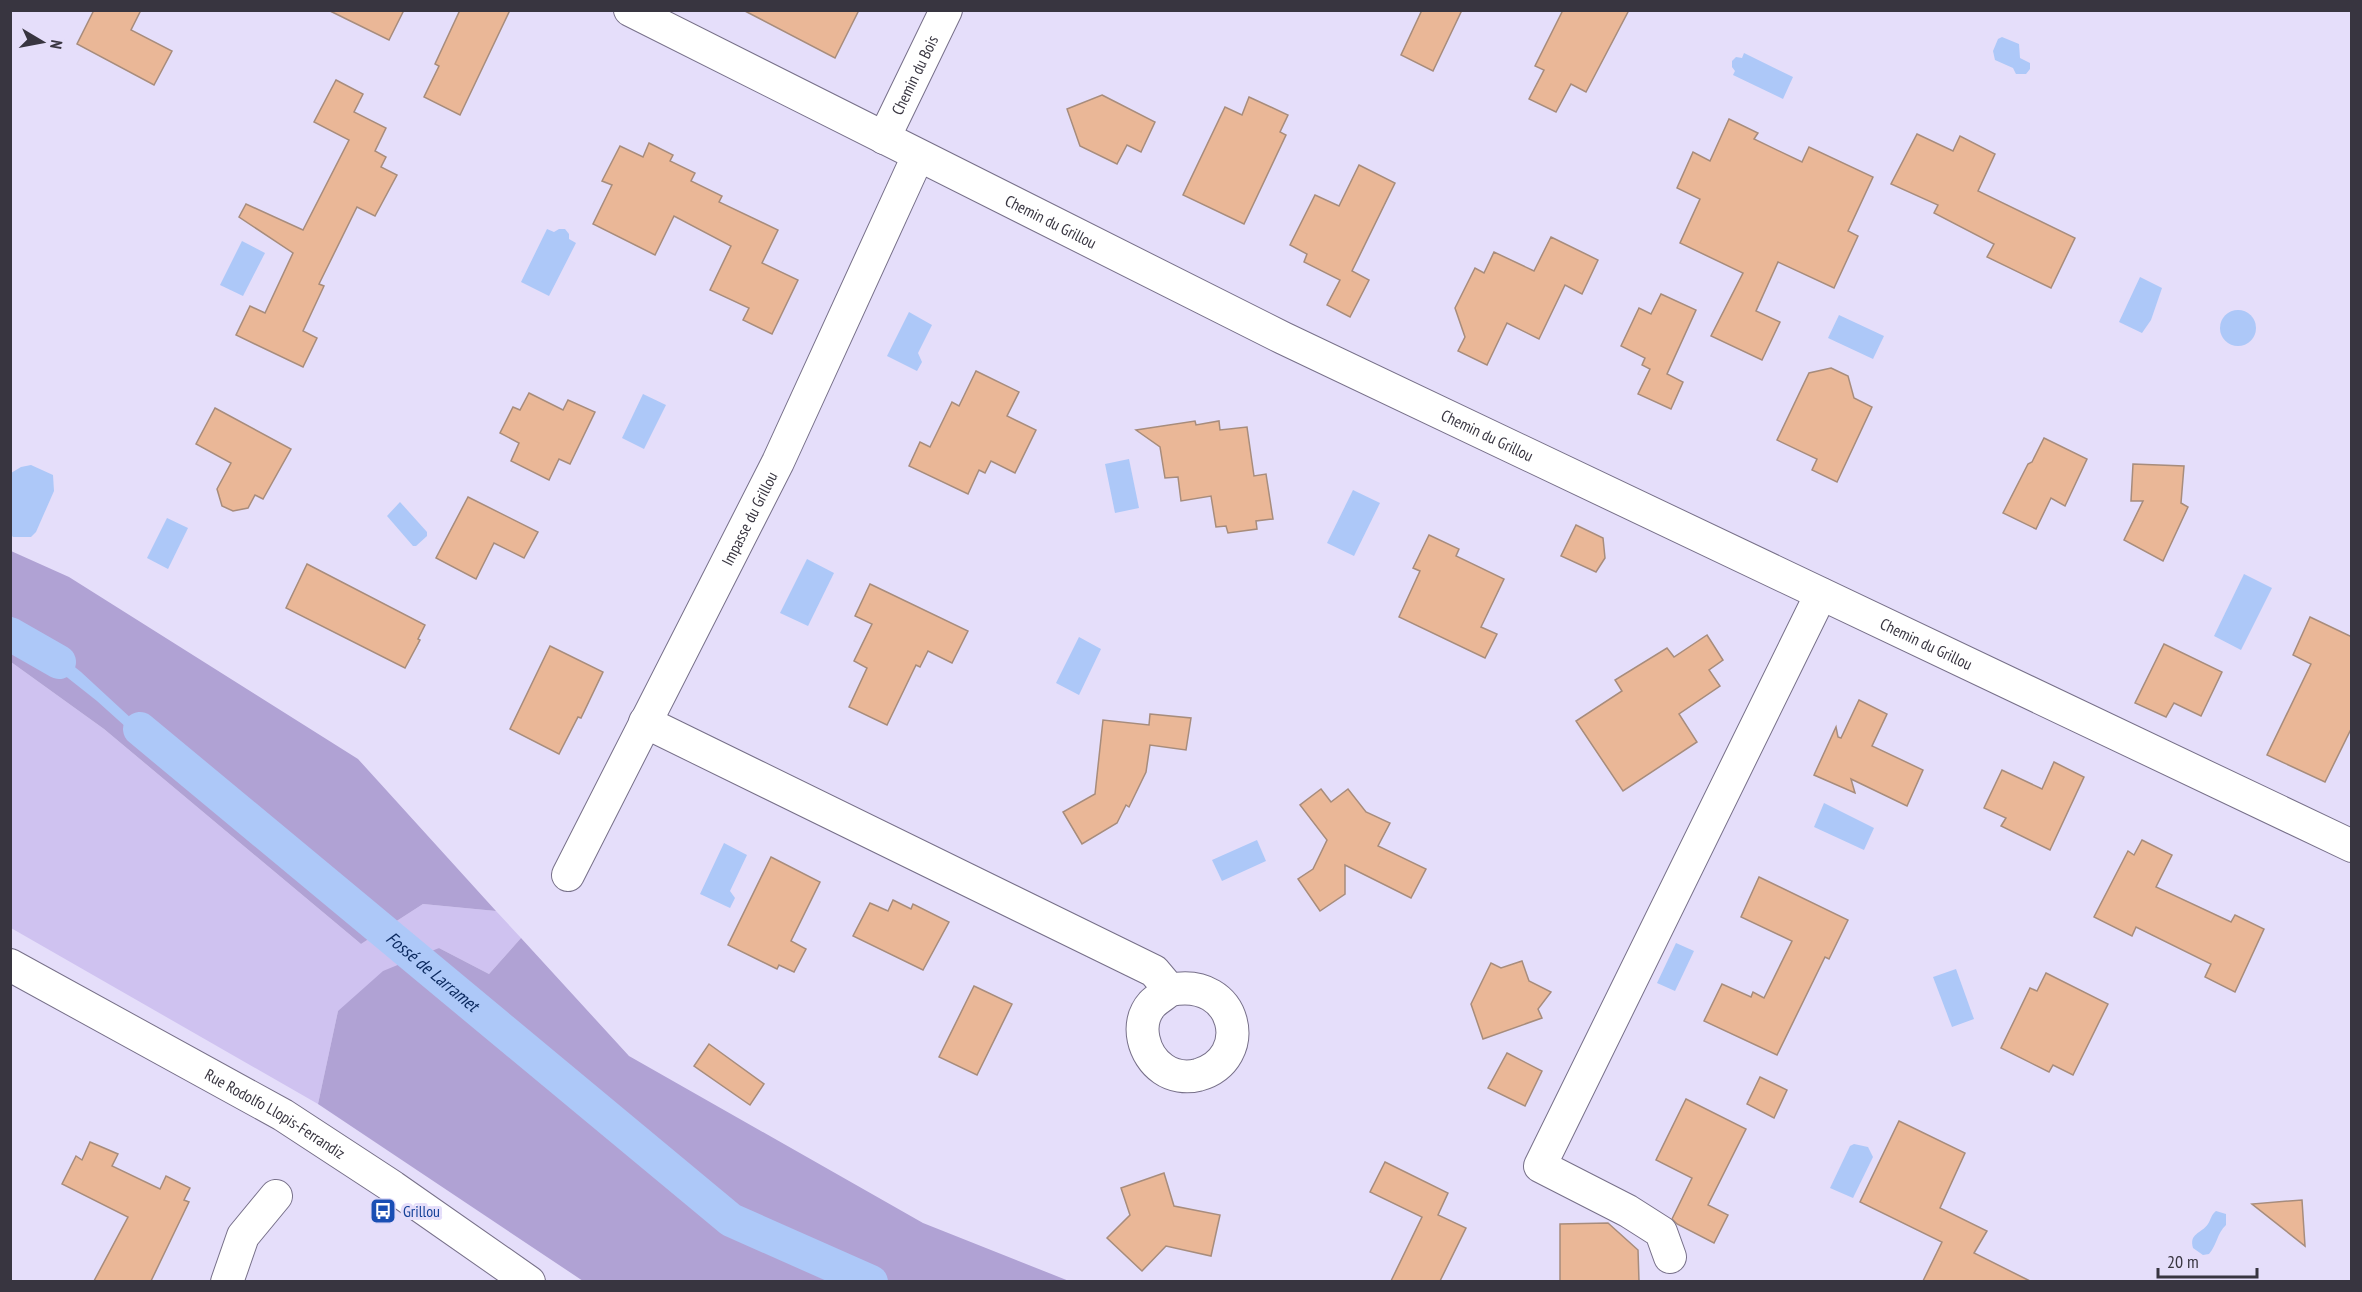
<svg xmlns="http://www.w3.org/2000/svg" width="2362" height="1292" font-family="'PT Sans Narrow',sans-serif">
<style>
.green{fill:#cfc2f0}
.forest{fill:#b0a2d4}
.water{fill:#adc8f8}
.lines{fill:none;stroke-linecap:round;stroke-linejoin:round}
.canal{stroke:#adc8f8;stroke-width:34}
.building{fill:#eab797;stroke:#a78c7c;stroke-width:1.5}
.minor-casing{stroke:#777089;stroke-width:34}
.minor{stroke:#fff;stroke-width:32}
.labels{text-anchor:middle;stroke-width:6;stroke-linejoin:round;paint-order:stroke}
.street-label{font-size:16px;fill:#383540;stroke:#e5defa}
.transit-label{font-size:16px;fill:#164399;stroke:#e5defa;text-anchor:start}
.water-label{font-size:18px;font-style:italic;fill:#0b295f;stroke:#e5defa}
</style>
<rect width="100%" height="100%" fill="#e5defa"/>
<path class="green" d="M11,662L104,729L361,944L423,904L496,911L521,938L489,974L439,948L338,1011L318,1104L11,928Z"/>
<g class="forest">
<path d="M11,551L69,577L358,759L496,911L423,904L361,944L104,729L11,662Z"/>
<path d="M521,938L629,1056L923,1223L1069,1281H583L318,1104L338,1011L383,971L439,948L489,974Z"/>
</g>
<g class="water">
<path d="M2002,37L2019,44L2020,58L2030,63V69L2026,74H2016L2013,68L1995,60L1993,51L1998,39Z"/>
<path d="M1744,53L1793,77L1783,99L1733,75L1735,71L1732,67V61L1736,57L1742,58Z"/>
<path d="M547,229L554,232L559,229H565L569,234V239L576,243L549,296L521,282Z"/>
<path d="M242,241L265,253L243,296L220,285Z"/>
<path d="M2140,277L2162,288L2151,320L2142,333L2119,322Z"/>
<circle cx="2238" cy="328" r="18"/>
<path d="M909,312L932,325L918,353L922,362L917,371L887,356Z"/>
<path d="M1839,315L1884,336L1873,359L1828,338Z"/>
<path d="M643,394L666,405L644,449L622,438Z"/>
<path d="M1129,459L1139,508L1115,513L1105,464Z"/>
<path d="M31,465L53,475L54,491L36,532L31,537H13L10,534L11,473L21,467Z"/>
<path d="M1353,490L1380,503L1354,556L1327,543Z"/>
<path d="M400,502L427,532V536L416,546H413L387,516Z"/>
<path d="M167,518L188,528L168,569L147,558Z"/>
<path d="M807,559L834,573L808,626L780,613Z"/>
<path d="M2244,574L2272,588L2241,650L2214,636Z"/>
<path d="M11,616L81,672L172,756L333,891L330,902L177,773L97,701L11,633Z"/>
<path d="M1079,637L1101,649L1079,695L1056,683Z"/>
<path d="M1824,803L1874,828L1864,850L1814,827Z"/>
<path d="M1257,840L1266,861L1222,881L1212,860Z"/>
<path d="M724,843L747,855L730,891L735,898L730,908L700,894Z"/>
<path d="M1676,943L1694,951L1675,991L1657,983Z"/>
<path d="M1956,969L1974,1019L1952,1027L1933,977Z"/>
<path d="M1854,1144L1868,1147L1873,1157L1853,1198L1830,1188L1850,1146Z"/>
<path d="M2216,1211L2226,1214V1225C2217,1233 2217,1245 2209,1254L2203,1255L2193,1248C2189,1233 2201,1234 2208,1224C2211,1219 2211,1215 2216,1211Z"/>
</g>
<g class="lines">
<g class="canal">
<path d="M10,634L59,662"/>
<path id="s1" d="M140,729L731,1220L871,1282"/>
</g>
</g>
<g class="building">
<path d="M94,10H141L131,30L172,51L154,85L77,44Z"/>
<path d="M328,10H404L389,40Z"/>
<path d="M460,10H510L460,115L424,97L439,66L435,64Z"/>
<path d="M743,10H859L835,58Z"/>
<path d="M1422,10H1462L1433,71L1401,55Z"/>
<path d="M1563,10H1629L1586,92L1571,84L1556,112L1529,99L1544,70L1535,66Z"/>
<path d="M336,80L363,94L354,112L386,128L375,151L386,157L381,167L397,175L375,216L357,207L319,284L324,286L303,331L317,338L303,367L236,335L250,306L265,313L293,253L239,217L246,204L303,230L349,140L314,122Z"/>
<path d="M1102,95L1155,122L1141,152L1127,145L1117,164L1080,146L1067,109Z"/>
<path d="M1249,97L1288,115L1280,132L1286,135L1244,224L1183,195L1225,107L1242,115Z"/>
<path d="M1729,119L1758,133L1754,139L1802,162L1809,147L1873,177L1848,231L1858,236L1834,288L1778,262L1756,311L1780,322L1762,360L1711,336L1743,273L1680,243L1700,199L1677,188L1693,152L1710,161Z"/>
<path d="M1917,134L1953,151L1960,136L1995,154L1978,191L2075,238L2051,288L1987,257L1994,244L1934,213L1938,205L1891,184Z"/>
<path d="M649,143L673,155L670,161L695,173L691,181L722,196L719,202L778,230L762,263L798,280L772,334L743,320L749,308L710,290L731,246L674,216L655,255L593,224L612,185L602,181L620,146L643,157Z"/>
<path d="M1359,165L1395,183L1352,271L1369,280L1350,317L1327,305L1340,280L1304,262L1307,254L1290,245L1315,195L1339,206Z"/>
<path d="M1551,237L1598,260L1582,294L1565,285L1539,339L1507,323L1487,365L1458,351L1465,337L1455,308L1475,268L1484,273L1494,252L1534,271Z"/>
<path d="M1661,294L1696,310L1667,374L1683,382L1671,409L1638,394L1650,369L1642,365L1645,358L1621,346L1639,308L1651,314Z"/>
<path d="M1831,368L1848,376L1854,398L1872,407L1837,482L1812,470L1817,459L1777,440L1809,373Z"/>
<path d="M976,371L1019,392L1007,416L1036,430L1015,473L991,461L985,473L979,470L968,494L909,466L920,442L930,447L952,402L959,406Z"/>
<path d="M529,393L563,410L568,400L595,412L570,464L559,459L549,480L511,461L519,443L500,433L513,407L520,410Z"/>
<path d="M215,408L291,449L263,499L255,495L248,508L233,511L222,506L217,489L231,463L196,444Z"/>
<path d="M1195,421L1196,425L1219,421L1220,430L1247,427L1254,476L1266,474L1273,519L1256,521L1257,529L1228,533L1226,526L1216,527L1211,496L1181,501L1178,477L1165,478L1160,447L1136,430Z"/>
<path d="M2044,438L2087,459L2065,506L2051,498L2036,529L2003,513L2028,464L2032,462Z"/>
<path d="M2133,464L2184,466L2181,503L2188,507L2163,561L2124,540L2143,501H2131Z"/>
<path d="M468,497L538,532L524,558L494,543L476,579L436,558Z"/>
<path d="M1576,525L1603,538L1605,558L1596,572L1561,556Z"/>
<path d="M1429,535L1459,549L1456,556L1504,579L1481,627L1497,634L1485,658L1399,617L1420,571L1413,568Z"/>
<path d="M307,564L425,625L418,639L420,640L405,668L286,608Z"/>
<path d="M870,584L968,631L952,663L928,651L920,667L916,665L887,725L849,707L867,668L854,661L872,624L855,616Z"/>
<path d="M2310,617L2352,637V727L2325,782L2267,755L2311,664L2293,655Z"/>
<path d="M1707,635L1723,660L1709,670L1720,686L1679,714L1697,742L1623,791L1576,721L1622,691L1615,680L1667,648L1674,657Z"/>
<path d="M2164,644L2222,672L2201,716L2174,703L2166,717L2135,703Z"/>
<path d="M550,646L603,672L581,718L578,717L559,754L510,729Z"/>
<path d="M1859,700L1887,714L1872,746L1923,770L1907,806L1851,779L1855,793L1814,775L1836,727L1838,737L1841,738Z"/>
<path d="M1150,714L1191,718L1186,750L1150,745L1146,772L1129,807L1126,805L1117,823L1082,844L1063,812L1095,794L1103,720L1149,725Z"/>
<path d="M2054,762L2084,777L2050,850L2001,826L2006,818L1984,808L2002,770L2042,789Z"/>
<path d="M1321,789L1331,802L1348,789L1366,812L1390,823L1378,846L1426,869L1411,898L1345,865V894L1320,911L1298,879L1313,869L1327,840L1300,805Z"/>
<path d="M2142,840L2172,855L2156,887L2231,922L2235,915L2264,929L2235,992L2205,977L2211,964L2136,927L2132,936L2094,917L2128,851L2134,855Z"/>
<path d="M771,857L820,882L791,941L806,949L794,972L779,965L777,969L728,945Z"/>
<path d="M1759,877L1848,920L1829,959L1825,957L1777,1055L1704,1021L1722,984L1751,997L1753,992L1764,998L1792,941L1741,917Z"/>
<path d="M893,900L911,909L913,904L949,922L923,970L853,936L870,903L888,911Z"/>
<path d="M1522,961L1529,981L1551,992L1538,1009L1542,1018L1483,1039L1471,1004L1491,963L1501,968Z"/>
<path d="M2046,973L2108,1004L2073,1075L2053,1065L2049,1072L2001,1048L2030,988L2037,991Z"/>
<path d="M974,986L1012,1004L977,1075L939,1057Z"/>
<path d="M709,1044L764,1084L750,1105L694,1066Z"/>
<path d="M1507,1053L1542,1071L1525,1106L1488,1088Z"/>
<path d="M1760,1077L1787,1090L1774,1118L1747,1104Z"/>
<path d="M1686,1099L1746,1129L1708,1205L1728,1215L1714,1243L1677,1224L1672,1219L1692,1178L1656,1160Z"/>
<path d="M1899,1121L1965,1153L1940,1208L1987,1231L1974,1253L2030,1281H1923L1942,1242L1860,1202Z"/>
<path d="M90,1142L118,1154L112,1166L160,1189L166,1176L190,1188L184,1200L189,1202L151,1281H94L128,1217L62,1184L76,1156L82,1160Z"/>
<path d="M1385,1162L1448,1193L1438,1215L1466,1228L1440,1281H1391L1422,1217L1370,1192Z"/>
<path d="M1164,1173L1174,1206L1220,1215L1211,1256L1166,1246L1142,1271L1107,1238L1130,1215L1121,1188Z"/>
<path d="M2302,1200L2305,1246L2252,1204Z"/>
<path d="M1608,1223L1638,1250L1639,1281H1560V1224Z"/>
</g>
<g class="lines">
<g class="minor-casing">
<g id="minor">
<path id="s2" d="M630,10L1283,338L2352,846"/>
<path id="s3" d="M884,138L946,10"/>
<path d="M645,722L1154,971L1170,990C1164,995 1157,999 1152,1004C1134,1024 1144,1056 1163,1069C1173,1076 1186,1078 1198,1075C1255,1059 1238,976 1170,990"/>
<path id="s4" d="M568,875L778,462L918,156"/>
<path id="s5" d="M10,965L283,1115L393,1187L529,1282"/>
<path d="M1670,1257L1661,1232L1628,1211L1540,1166L1821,594"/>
<path d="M227,1282L243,1236L276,1196"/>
</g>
</g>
<use href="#minor" class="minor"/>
</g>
<defs>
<g id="bus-square" transform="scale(1.35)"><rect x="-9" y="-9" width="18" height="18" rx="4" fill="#1a4fb4" stroke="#e5defa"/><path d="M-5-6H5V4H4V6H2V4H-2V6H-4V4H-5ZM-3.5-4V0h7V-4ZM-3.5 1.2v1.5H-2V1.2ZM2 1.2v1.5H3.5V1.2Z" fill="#fff"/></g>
</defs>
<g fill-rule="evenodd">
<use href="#bus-square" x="383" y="1211"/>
</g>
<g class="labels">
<g class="street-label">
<text dy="6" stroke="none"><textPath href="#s3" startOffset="70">Chemin du Bois</textPath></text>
<text dy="6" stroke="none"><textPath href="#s2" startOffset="471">Chemin du Grillou</textPath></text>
<text dy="6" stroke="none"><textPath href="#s2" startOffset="957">Chemin du Grillou</textPath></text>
<text dy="6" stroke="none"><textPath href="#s4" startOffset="400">Impasse du Grillou</textPath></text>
<text dy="6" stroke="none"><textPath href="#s2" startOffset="1443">Chemin du Grillou</textPath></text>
<text dy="6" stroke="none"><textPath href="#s5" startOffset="304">Rue Rodolfo Llopis-Ferrandiz</textPath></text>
</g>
<g class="transit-label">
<text x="403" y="1217">Grillou</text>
</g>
<g class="water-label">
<text dy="6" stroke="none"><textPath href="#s1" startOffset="380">Fossé de Larramet</textPath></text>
</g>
</g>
<rect width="2362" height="1292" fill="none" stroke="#383540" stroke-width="24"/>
<g transform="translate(42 42) rotate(100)" stroke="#e5defa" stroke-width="4.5" paint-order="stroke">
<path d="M0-4.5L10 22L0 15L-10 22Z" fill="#383540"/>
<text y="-9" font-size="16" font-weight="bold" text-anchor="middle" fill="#383540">N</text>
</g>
<path d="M2158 1268v9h99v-9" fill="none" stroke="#383540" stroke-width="3"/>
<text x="2167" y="1268" font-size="18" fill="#383540" stroke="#e5defa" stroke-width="4.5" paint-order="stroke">20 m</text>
</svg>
